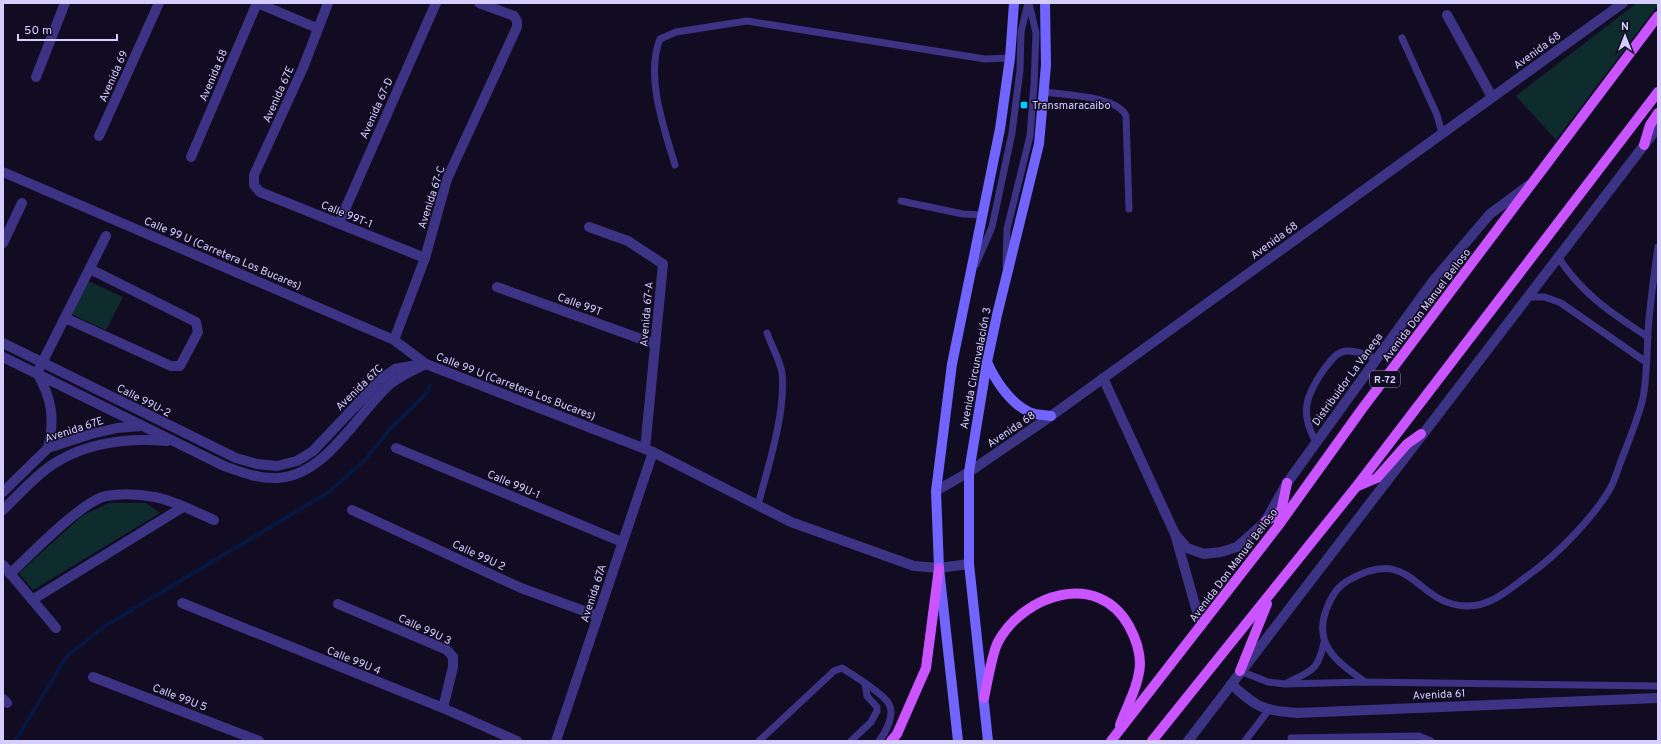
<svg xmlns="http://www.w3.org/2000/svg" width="1661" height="744" font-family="Overpass,sans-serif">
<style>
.green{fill:#0e2c2d}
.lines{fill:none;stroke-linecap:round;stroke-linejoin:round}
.stream{stroke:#061741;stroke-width:4}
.lane{stroke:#3c3385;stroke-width:7}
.street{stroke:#3c3385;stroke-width:10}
.secondary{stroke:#7264ff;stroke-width:10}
.primary{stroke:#ca54ff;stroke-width:10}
.poi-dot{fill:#00cff8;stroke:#110c22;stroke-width:1.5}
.labels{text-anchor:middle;stroke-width:3;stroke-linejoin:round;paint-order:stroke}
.shield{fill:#110c22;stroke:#9b93bd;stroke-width:1}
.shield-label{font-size:10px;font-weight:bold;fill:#d6cdff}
.street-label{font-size:11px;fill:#d6cdff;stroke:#110c22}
.poi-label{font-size:11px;fill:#d6cdff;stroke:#110c22;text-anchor:start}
</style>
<rect width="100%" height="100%" fill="#110c22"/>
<g class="green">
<path d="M1637,3H1658V5L1556,140L1516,96Z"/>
<path d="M88,281L123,297L106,330L71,314Z"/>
<path d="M109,503H146L160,513L33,590L19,573L83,515Z"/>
</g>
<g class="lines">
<path class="stream" d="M15,741L67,656L105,626L329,492L366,459L390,429L425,395L430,386"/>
<g class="lane">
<path d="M1402,38L1437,115L1442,133"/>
<path d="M1044,92C1064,95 1118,96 1126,116L1129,209"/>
<path d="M675,165C664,128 645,76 660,39L676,32L747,21L985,59L1010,58"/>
<path d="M901,201L963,214L983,215"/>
<path d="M1558,257C1582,294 1611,313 1648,337"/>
<path d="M976,264L992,227L1012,133L1020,70L1021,32L1028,3"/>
<path d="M1006,266L1007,229L1030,136L1034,84L1036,33L1029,3"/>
<path d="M1527,297H1545L1561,303L1646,362"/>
<path d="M1316,442C1299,412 1306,395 1325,368C1331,361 1336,352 1346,351C1356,350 1368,355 1377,359"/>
<path d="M758,505C768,467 786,412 782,373C780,360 771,345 767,333"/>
<path d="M1240,671L1268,682L1285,684L1365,682L1658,686"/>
<path d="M1365,682C1336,661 1310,643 1329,603C1334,593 1338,586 1349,580C1413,544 1414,604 1466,606C1491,607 1511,588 1530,574C1557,555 1595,516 1611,487C1615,479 1618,469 1621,461C1629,440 1638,419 1643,398C1647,376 1647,353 1648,331C1650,303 1654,275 1658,247"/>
<path d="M1287,683C1312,670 1318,671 1324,642"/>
<path d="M1291,738L1419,736L1431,741"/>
<path d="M759,741L834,671L842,668C853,675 883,693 889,704C895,715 886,732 879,741"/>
<path d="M851,741L871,722L877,711V707L867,696L865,683"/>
<path d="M1245,741L1268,711"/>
</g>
<g class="street">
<path d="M257,3L317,28"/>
<path d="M328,3L303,68L254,175V185L260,192L425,258"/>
<path d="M1447,15L1492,97"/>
<path d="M36,77L65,3"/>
<path d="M99,136L159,3"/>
<path d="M191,157L257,3"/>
<path d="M3,172L394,340L426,364L653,452L791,522L914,566L939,568L969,564"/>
<path d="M339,223L436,3"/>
<path d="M589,227L628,241L663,264L645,449"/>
<path d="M3,243L22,203"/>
<path d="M497,287L655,344"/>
<path d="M65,318L171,366H180L198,332L196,322L90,269"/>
<path d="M394,340L425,258L447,179L517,27V21L514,16L479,3"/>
<path d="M3,343L236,458L257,464L277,466L297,461L313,451L382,378L395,369L417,365"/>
<path d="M3,357L224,466C241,472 258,479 277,478C326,476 356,415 389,385C400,376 413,370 426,364"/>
<path d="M1103,378L1175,534L1201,626"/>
<path d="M48,448C55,420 52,398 37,373L106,236"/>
<path d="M396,448L622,542"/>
<path d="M936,491L969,472L1051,416L1623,3"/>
<path d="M3,492L48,448L91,434L117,428L142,426"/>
<path d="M3,510C19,494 41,470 60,460C92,442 131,438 167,441"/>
<path d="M352,510L521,588L598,616"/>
<path d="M1175,534L1187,548L1204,554L1221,552L1237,547L1265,522L1287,483L1433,281L1490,214L1529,185"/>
<path d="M3,565L56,628"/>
<path d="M10,574C30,555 82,501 106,496C122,493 139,494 155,497C175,501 195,512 214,520"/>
<path d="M32,600L183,507"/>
<path d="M182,603L443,708L517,741"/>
<path d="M338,604L447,650L453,657V667L443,708"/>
<path d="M93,677L259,741"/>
<path d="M1231,684C1258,708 1261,710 1297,713L1658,698"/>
<path d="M3,699L7,703"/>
<path d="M556,741L653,452"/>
<path d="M1188,741L1658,127"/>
</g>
<g class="secondary">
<path d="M987,362C995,380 1010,403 1029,412C1035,415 1044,415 1051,416"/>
<path d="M958,741L939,568L936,491L952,364L1000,129L1010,58L1014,3"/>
<path d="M988,741L969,564V472L987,362L997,315L1039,144L1046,65L1045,3"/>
</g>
<g class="primary">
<path d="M1644,145L1650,125L1658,113"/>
<path d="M1358,486L1377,478L1407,444L1421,434"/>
<path d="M1265,522L1284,509"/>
<path d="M1279,522L1287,483"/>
<path d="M1240,671L1267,604"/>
<path d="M984,698C987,685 992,653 998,642C1024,594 1098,570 1129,626C1135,637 1140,651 1140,664C1139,685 1127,706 1120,725"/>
<path d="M891,741L897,734L926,668L939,568"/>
<path d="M1111,741L1278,526L1362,409L1658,16"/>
<path d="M1152,741L1356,487L1658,92"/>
</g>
</g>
<rect class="poi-dot" x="1020" y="101" width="8" height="8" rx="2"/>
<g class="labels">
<rect class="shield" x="1370" y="371" width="30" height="16" rx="3"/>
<g class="shield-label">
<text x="1385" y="383">R-72</text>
</g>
<g class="street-label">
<text transform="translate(1537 50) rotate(-36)" y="4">Avenida 68</text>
<text transform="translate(213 75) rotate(-67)" y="4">Avenida 68</text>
<text transform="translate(113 76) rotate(-66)" y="4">Avenida 69</text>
<text transform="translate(278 94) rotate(-66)" y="4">Avenida 67E</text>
<text transform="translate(376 108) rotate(-66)" y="4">Avenida 67-D</text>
<text transform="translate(431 197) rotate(-72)" y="4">Avenida 67-C</text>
<text transform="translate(347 214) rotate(22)" y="4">Calle 99T-1</text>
<text transform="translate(1274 240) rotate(-36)" y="4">Avenida 68</text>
<text transform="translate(223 253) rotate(23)" y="4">Calle 99 U (Carretera Los Bucares)</text>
<text transform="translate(580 304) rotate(20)" y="4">Calle 99T</text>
<text transform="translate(1426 305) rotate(-53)" y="4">Avenida Don Manuel Belloso</text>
<text transform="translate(646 314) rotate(-85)" y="4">Avenida 67-A</text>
<text transform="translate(975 368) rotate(-79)" y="4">Avenida Circunvalación 3</text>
<text transform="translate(1347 379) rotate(-54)" y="4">Distribuidor La Vanega</text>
<text transform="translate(516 386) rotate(21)" y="4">Calle 99 U (Carretera Los Bucares)</text>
<text transform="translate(359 387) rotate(-44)" y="4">Avenida 67C</text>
<text transform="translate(144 400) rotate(27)" y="4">Calle 99U-2</text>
<text transform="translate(74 429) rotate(-18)" y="4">Avenida 67E</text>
<text transform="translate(1011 429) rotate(-34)" y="4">Avenida 68</text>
<text transform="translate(514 484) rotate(23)" y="4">Calle 99U-1</text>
<text transform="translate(479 555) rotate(25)" y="4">Calle 99U 2</text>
<text transform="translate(1233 565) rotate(-53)" y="4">Avenida Don Manuel Belloso</text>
<text transform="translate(593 593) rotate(-72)" y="4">Avenida 67A</text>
<text transform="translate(425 629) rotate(25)" y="4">Calle 99U 3</text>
<text transform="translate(354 660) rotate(22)" y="4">Calle 99U 4</text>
<text transform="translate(1439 694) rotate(-3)" y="4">Avenida 61</text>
<text transform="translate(180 697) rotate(21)" y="4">Calle 99U 5</text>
</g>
<g class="poi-label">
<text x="1032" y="109">Transmaracaibo</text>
</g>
</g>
<rect width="1661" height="744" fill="none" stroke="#d6cdff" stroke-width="8"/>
<g transform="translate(1625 36)" stroke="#110c22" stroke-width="3" paint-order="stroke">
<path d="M0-3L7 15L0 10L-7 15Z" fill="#d6cdff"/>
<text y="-6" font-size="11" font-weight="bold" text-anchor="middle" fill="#d6cdff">N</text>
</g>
<path d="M18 34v6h99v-6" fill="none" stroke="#d6cdff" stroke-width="2"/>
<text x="24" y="34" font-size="12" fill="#d6cdff" stroke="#110c22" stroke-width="3" paint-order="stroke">50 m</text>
</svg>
